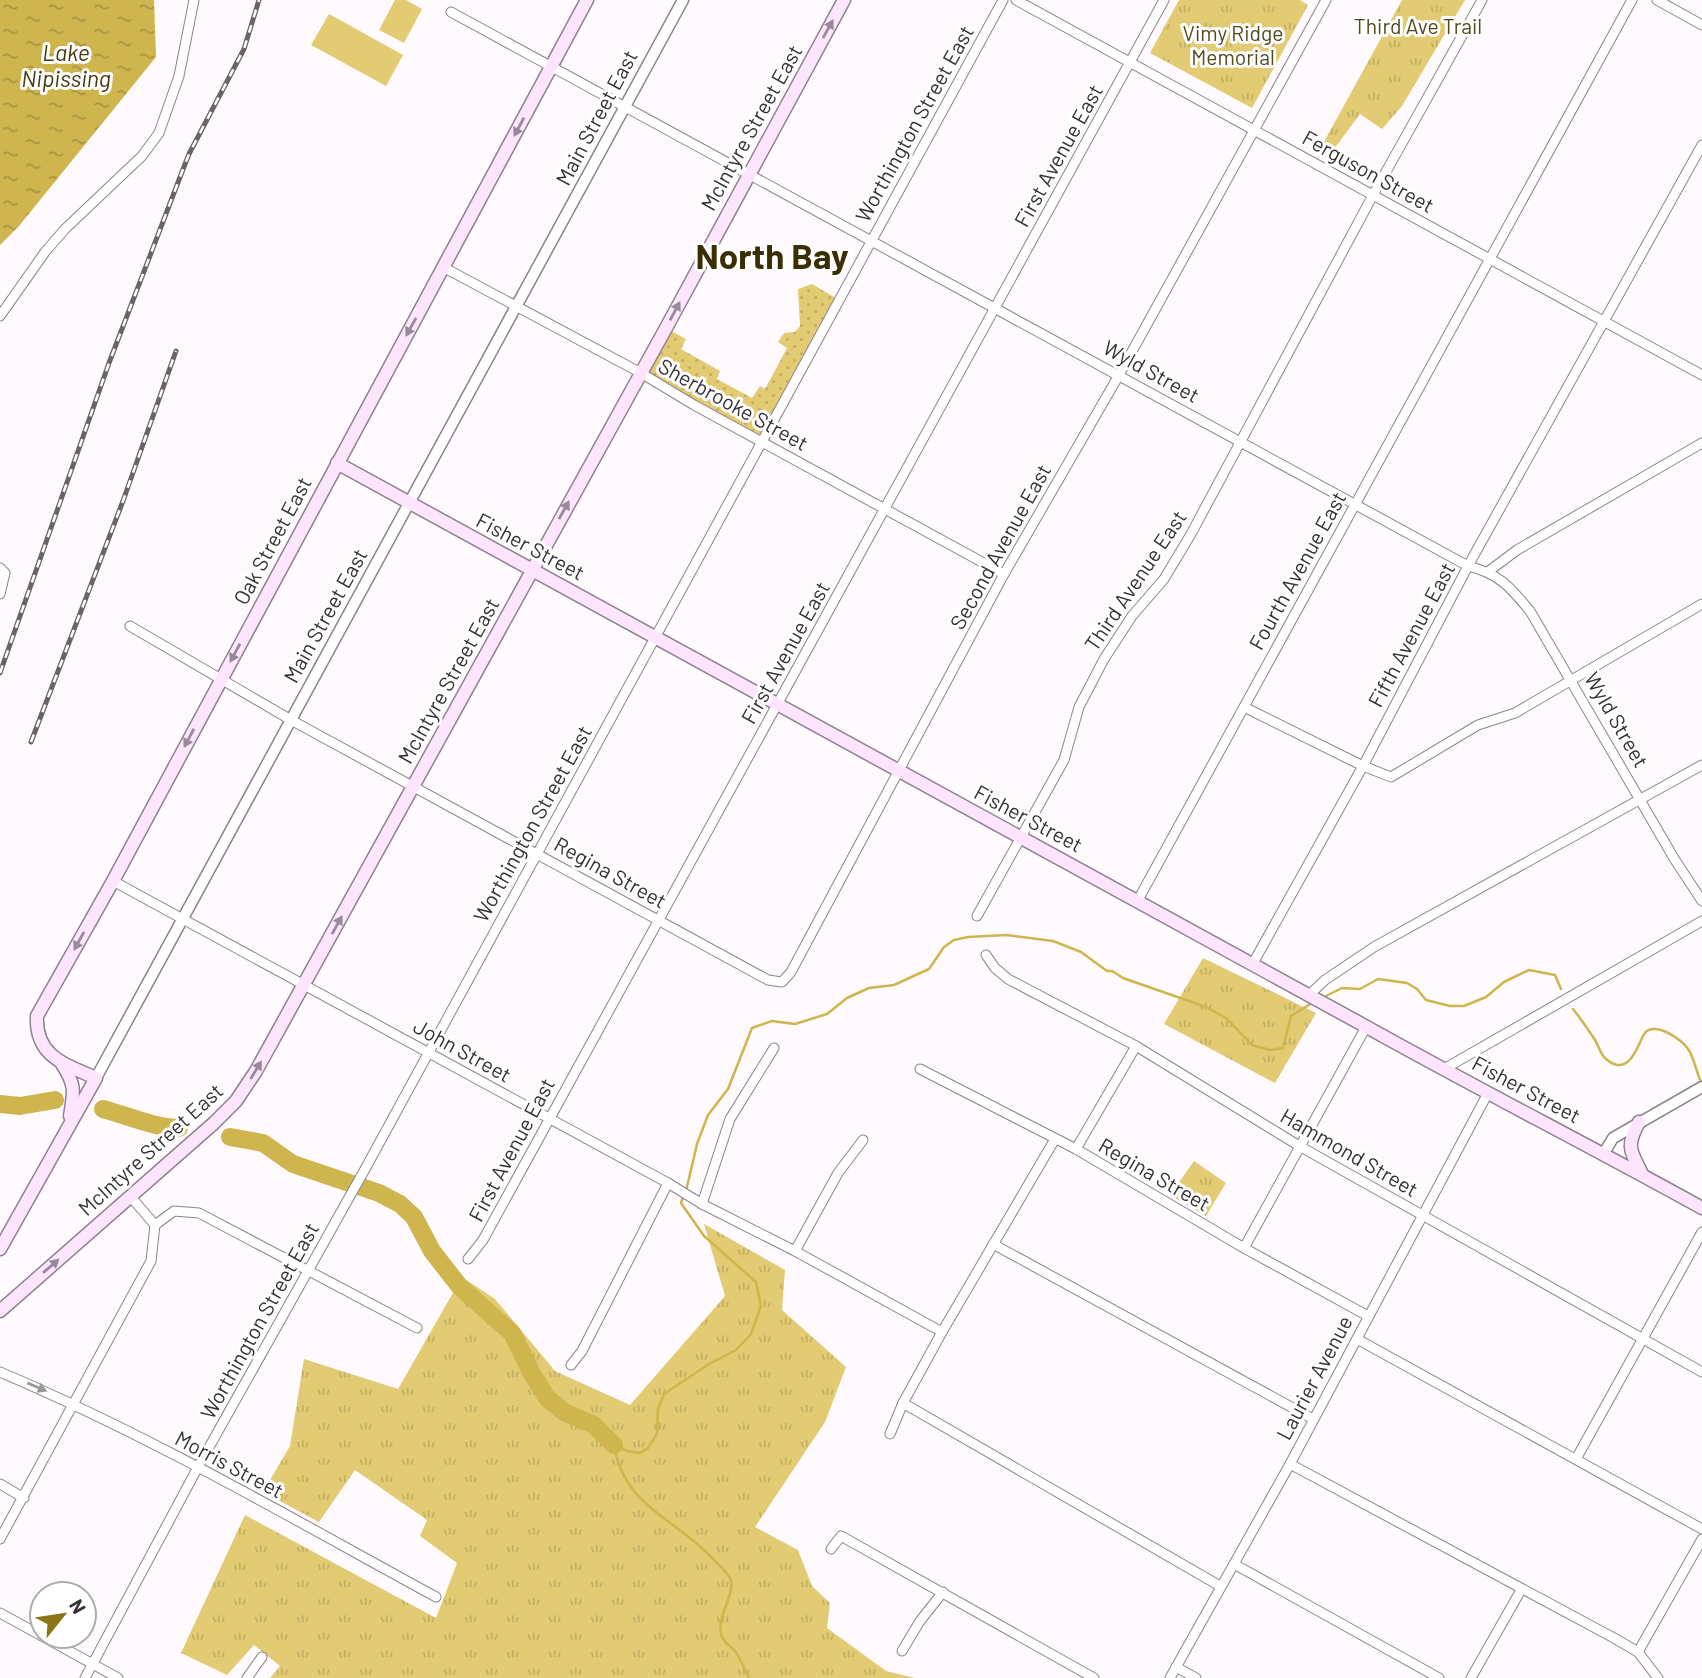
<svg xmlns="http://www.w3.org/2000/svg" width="1702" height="1678" font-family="Barlow,sans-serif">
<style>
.grass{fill:url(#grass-dots)}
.park{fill:url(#park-tufts)}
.garden{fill:#e2cb72}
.water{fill:url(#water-ripples)}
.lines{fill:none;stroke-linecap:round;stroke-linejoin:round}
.stream{stroke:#cfb54d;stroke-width:2.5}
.river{stroke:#cfb54d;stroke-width:18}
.minor-casing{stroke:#8d838d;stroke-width:11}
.tertiary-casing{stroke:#8d838d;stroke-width:13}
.secondary-casing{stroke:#8d838d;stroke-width:15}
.minor{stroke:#fff;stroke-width:9}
.tertiary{stroke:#fff;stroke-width:10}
.secondary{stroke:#fce5fd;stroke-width:12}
.rail-casing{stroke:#686468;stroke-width:5}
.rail{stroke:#fff;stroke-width:2.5;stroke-dasharray:8;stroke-linecap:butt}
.oneway{fill:#988b99}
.oneway2{fill:#9a989a}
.labels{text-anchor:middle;stroke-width:6;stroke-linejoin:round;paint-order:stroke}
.park-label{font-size:21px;fill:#52481d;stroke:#fff}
.street-label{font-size:21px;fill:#353135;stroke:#fff}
.water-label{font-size:23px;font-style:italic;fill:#463b0f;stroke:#fff}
.town-label{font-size:35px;font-weight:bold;fill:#3a2f04;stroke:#fff}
</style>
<defs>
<pattern id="grass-dots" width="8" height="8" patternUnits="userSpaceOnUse" patternTransform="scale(1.75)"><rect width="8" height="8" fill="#e2cb72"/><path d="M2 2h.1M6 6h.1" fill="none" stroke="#c2af63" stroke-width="1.8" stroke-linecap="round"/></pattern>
<pattern id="park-tufts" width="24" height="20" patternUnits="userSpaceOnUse" patternTransform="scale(1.75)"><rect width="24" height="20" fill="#e2cb72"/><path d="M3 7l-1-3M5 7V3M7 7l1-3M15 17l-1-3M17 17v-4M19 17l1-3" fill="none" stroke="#c2af63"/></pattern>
<pattern id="water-ripples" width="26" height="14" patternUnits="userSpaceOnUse" patternTransform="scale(1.75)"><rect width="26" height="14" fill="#cfb54d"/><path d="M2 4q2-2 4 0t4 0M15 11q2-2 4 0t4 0" fill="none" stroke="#a99441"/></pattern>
</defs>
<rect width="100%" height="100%" fill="#fffafe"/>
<path class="grass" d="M812,284L839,300L763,442L641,373L666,328L686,339L681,349L720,371L717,379L752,398L760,386L765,389L787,348L778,342L784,333L795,332L800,326L798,289Z"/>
<g class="park">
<path d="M1179,0H1300L1308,5L1252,108L1150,53Z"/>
<path d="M1402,0H1465L1402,106L1382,129L1360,114L1331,153L1320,149Z"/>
<path d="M1203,958L1316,1013L1275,1083L1164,1024Z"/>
<path d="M1194,1161L1226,1183L1206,1216L1170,1195Z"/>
<path d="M704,1224L785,1270L782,1310L846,1367L825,1422L755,1527L798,1550L812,1586L830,1603L827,1628L886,1671L915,1678H270L280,1666L254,1645L227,1675L181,1653L245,1515L436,1618L457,1563L420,1536L427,1520L355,1470L319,1522L263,1492L290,1446L304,1359L398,1389L462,1277L495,1299L555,1371L630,1405L725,1296Z"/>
</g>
<g class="garden">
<path d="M395,0H406L422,9L404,43L379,30Z"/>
<path d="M329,14L403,55L386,86L311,45Z"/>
</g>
<path class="water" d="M0,0H154L156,57L19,226L0,245Z"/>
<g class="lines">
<g class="stream">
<path d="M1324,997L1342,988L1360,989L1378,979L1407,983L1417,989L1426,1000L1450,1006H1464L1486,997L1504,982L1529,970L1555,975L1561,989"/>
<path d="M1573,1009C1581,1019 1588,1029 1595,1040C1599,1046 1600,1054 1606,1059C1628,1078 1637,1048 1643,1036C1651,1018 1682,1039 1688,1049C1695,1059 1696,1073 1702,1084"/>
<path d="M686,1191L697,1144L708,1115L728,1089L752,1028L772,1021L795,1024L827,1014L847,998L869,988L894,985L929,969L944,947L954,940L968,937L1007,935L1053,941L1081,952L1107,971H1112L1123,978L1206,1007L1226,1018L1252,1045L1270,1050L1283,1048L1291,1016L1312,1003"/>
<path d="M614,1445L627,1451L640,1453L648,1448L657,1434L658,1409L664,1394L709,1364L736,1350L751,1334L761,1306L756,1282L704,1236L681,1203L683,1197"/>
<path d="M614,1445C624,1507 675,1518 712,1558C718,1564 726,1571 730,1578C737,1592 717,1614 721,1634C723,1642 729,1645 734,1650C741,1658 744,1669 749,1678"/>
</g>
<g class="river">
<path d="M0,1104L20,1106L55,1100"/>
<path d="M103,1109C129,1116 152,1127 179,1128"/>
<path d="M230,1137L263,1143L293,1164L379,1193L400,1204L414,1217L432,1251L460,1287L512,1333L531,1372L547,1398L564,1412L594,1425L614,1445"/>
</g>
<g class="minor-casing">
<g id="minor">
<path d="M1016,0L1702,375"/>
<path d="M1657,0L1702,25"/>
<path d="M451,12L1468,566C1500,574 1510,587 1530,611L1675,860L1702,901"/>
<path d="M443,267L641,373L694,405L1004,574"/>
<path d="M0,316L45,252L65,229L142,156L159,133L179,76L194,0"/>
<path d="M0,568L5,573L0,594"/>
<path d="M1489,571L1517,550L1702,443"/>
<path d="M130,626L291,720L768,980L782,982L791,972L1004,574L1119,375L1326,0"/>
<path d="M1244,707L1363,766L1391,777L1478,725L1515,713L1702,604"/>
<path d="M113,881L668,1183L702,1204L795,1251L942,1332"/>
<path d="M1138,900L1632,0"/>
<path d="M977,916L1064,760L1079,707L1104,659L1132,616L1164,579L1191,534L1373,195L1482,0"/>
<path d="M986,955L995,968L1008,979L1136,1046L1301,1147L1702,1372"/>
<path d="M1252,965L1363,766L1468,566L1702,145"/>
<path d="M1308,996L1325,980L1374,947L1702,765"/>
<path d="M920,1069L1076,1149L1244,1248L1368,1316"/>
<path d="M1444,1069L1702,921"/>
<path d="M1076,1149L1136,1046"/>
<path d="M702,1204L730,1119L774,1048"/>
<path d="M155,1225L174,1211L199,1213L417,1328"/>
<path d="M993,1244L1313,1419"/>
<path d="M1244,1248L1366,1027"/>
<path d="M795,1251L838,1173L863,1140"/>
<path d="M468,1259L483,1240L1164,0"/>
<path d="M1357,1339L1702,1529"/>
<path d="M571,1365L582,1351L668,1183"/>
<path d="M0,1372C151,1436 293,1519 436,1597"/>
<path d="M903,1403L1220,1586"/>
<path d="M890,1434L903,1403L942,1332L1055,1139"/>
<path d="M1576,1459L1702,1232"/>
<path d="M1290,1464L1614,1638L1638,1652L1658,1678"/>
<path d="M0,1484L24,1498"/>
<path d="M0,1539L151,1261L155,1225L131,1197"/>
<path d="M831,1549L841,1536L1094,1678"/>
<path d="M1234,1564L1439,1678"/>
<path d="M0,1613L42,1636"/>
<path d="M42,1636L118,1678"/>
<path d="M902,1651L920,1621L943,1592"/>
<path d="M1638,1652L1702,1539"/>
<path d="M1176,1667L1196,1678"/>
<path d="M85,1678L198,1467L364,1171L1003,0"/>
<path d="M247,1678L262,1657"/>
<path d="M1170,1678L1290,1464L1488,1093"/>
<path d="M1471,1678L1521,1590"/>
</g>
</g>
<g class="tertiary-casing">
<g id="tertiary">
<path d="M96,1078L683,0"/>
<path d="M1604,1153L1613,1138L1702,1087"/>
</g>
</g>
<g class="secondary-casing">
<g id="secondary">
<path d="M337,463C678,653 1023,836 1365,1026C1476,1088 1590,1146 1702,1208"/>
<path d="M62,1064C76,1085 74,1092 70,1116"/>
<path d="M1639,1122C1625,1147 1631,1151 1642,1174"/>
<path d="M0,1249L96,1078C64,1064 35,1056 37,1016L113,881L587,0"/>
<path d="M0,1311L214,1123L236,1101L256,1071L666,328L844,0"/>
</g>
</g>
<use href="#minor" class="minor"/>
<use href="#tertiary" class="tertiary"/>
<use href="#secondary" class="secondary"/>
<g class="rail-casing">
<g id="rail">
<path d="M0,673L109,363L182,172L189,154L244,49L259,0"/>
<path d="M31,742L123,501L176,351"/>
</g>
</g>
<use href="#rail" class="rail"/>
</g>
<defs><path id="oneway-solid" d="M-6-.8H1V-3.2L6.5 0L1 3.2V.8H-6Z" transform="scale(1.75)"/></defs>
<g class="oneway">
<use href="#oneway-solid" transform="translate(828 29) rotate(-61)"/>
<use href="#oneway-solid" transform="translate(519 127) rotate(118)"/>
<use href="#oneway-solid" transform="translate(675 311) rotate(-62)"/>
<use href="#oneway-solid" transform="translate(411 327) rotate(119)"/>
<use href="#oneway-solid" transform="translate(564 510) rotate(-61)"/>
<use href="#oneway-solid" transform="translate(235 653) rotate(118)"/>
<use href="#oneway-solid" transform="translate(189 738) rotate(118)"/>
<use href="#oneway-solid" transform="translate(337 925) rotate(-61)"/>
<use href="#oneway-solid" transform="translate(79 941) rotate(119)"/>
<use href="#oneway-solid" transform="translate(256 1070) rotate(-59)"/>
<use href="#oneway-solid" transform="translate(51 1266) rotate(-41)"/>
</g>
<use class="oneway2" href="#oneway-solid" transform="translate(37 1387) rotate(23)"/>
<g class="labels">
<g class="park-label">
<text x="1418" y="34">Third Ave Trail</text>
<text x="1233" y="41">Vimy Ridge<tspan x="1233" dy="24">Memorial</tspan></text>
</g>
<g class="street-label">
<text transform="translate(597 118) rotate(-62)" y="7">Main Street East</text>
<text transform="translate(915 124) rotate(-61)" y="7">Worthington Street East</text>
<text transform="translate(752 128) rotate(-61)" y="7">McIntyre Street East</text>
<text transform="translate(1059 156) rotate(-61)" y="7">First Avenue East</text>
<text transform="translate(1368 172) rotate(29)" y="7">Ferguson Street</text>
<text transform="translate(1151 372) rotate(29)" y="7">Wyld Street</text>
<text transform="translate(733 405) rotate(29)" y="7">Sherbrooke Street</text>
<text transform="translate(273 541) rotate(-62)" y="7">Oak Street East</text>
<text transform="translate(530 547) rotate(28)" y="7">Fisher Street</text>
<text transform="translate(1001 547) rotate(-61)" y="7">Second Avenue East</text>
<text transform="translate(1298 571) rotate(-61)" y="7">Fourth Avenue East</text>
<text transform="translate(1136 581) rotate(-56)" y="7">Third Avenue East</text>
<text transform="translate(326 616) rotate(-61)" y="7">Main Street East</text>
<text transform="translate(1412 635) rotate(-62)" y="7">Fifth Avenue East</text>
<text transform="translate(786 653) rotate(-61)" y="7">First Avenue East</text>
<text transform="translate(449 681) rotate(-61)" y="7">McIntyre Street East</text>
<text transform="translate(1616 720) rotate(60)" y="7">Wyld Street</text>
<text transform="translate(1028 819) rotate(28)" y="7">Fisher Street</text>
<text transform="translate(533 824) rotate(-61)" y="7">Worthington Street East</text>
<text transform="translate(610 873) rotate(29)" y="7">Regina Street</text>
<text transform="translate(462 1051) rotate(29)" y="7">John Street</text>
<text transform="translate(1526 1090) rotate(28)" y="7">Fisher Street</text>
<text transform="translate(151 1150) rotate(-42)" y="7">McIntyre Street East</text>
<text transform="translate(512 1150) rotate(-62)" y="7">First Avenue East</text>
<text transform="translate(1349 1153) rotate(30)" y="7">Hammond Street</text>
<text transform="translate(1154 1175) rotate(30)" y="7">Regina Street</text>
<text transform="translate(260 1321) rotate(-61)" y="7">Worthington Street East</text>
<text transform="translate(1315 1378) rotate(-62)" y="7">Laurier Avenue</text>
<text transform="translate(229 1465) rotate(28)" y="7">Morris Street</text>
</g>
<g class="water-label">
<text x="66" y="61">Lake<tspan x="66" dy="26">Nipissing</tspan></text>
</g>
<g class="town-label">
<text x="772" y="269">North Bay</text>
</g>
</g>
<g transform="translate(63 1615) rotate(60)"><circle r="33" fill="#ffffff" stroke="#aeadae" stroke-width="2"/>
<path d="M0-5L12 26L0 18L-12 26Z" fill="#8a7519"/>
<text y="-10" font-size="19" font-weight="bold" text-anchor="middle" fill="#353135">N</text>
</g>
</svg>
